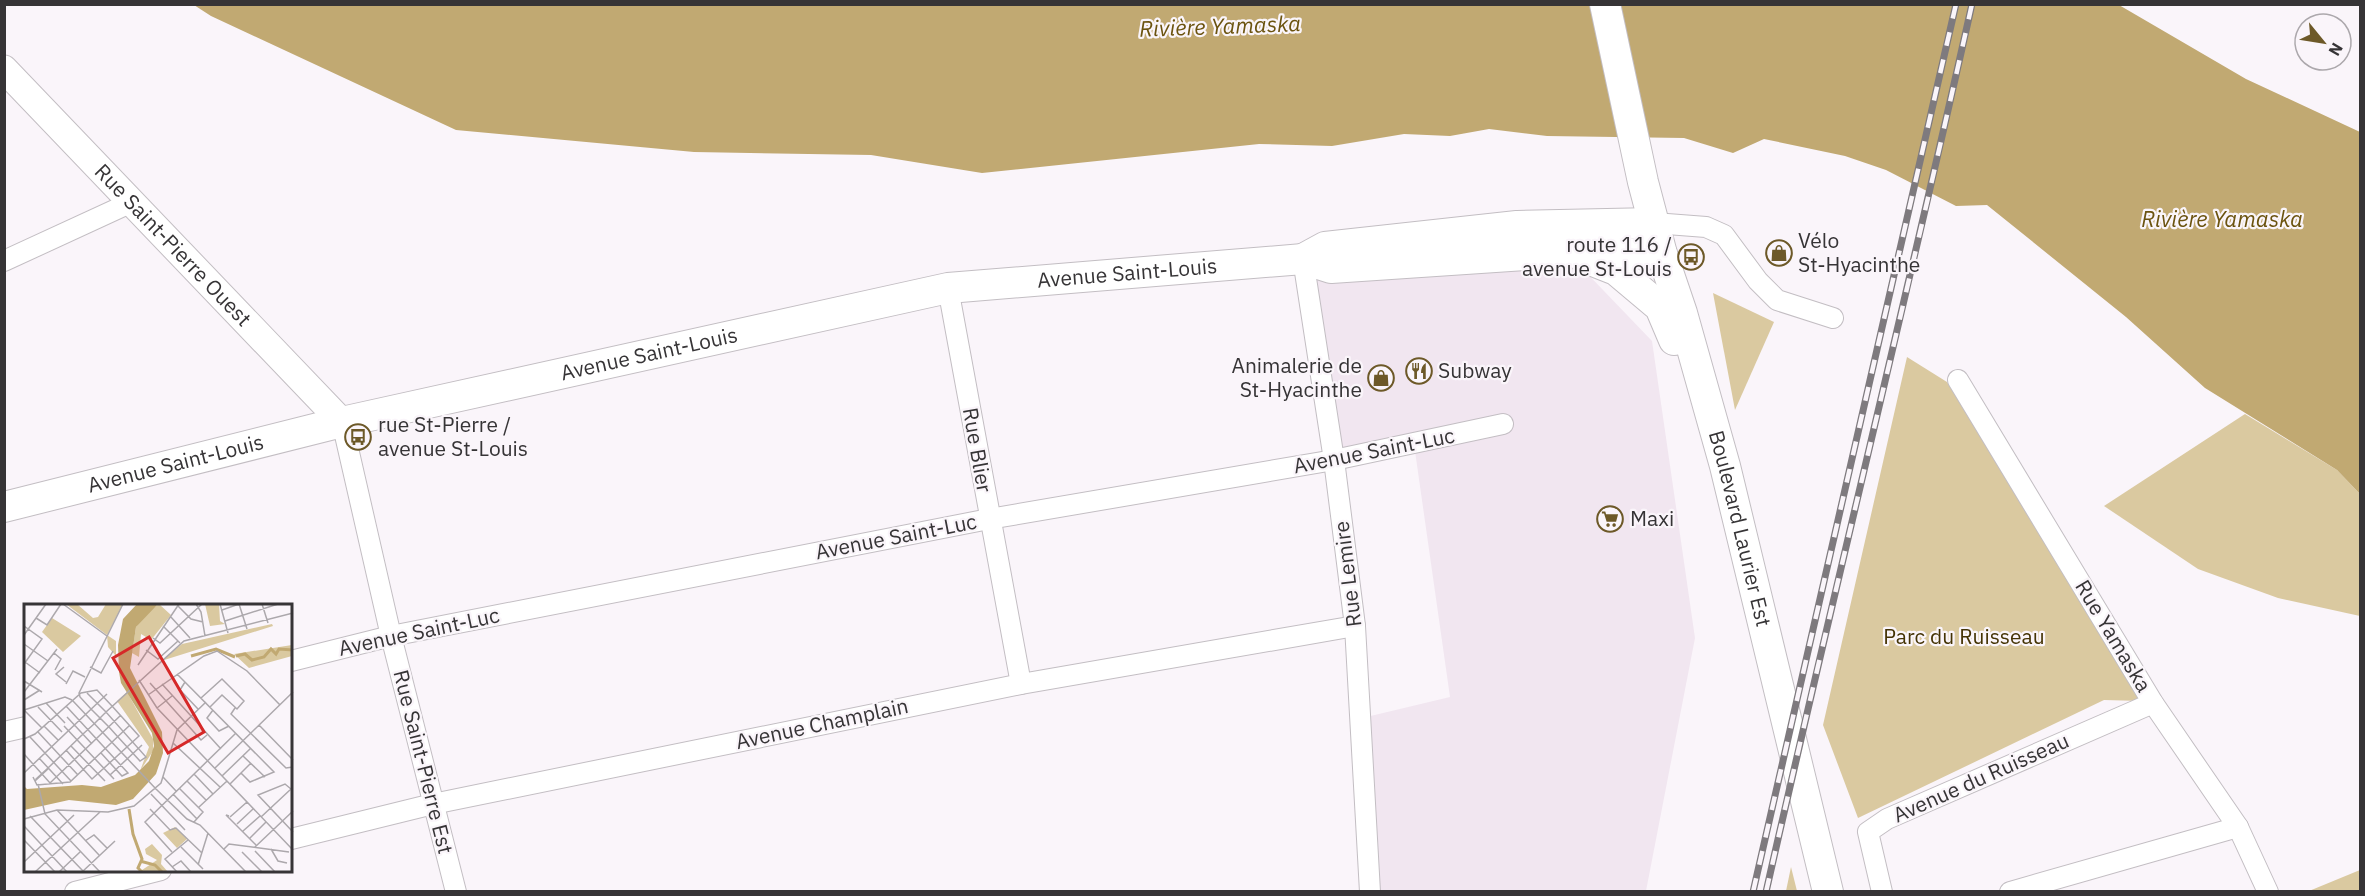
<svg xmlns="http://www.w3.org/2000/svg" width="2365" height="896" font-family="'IBM Plex Sans',sans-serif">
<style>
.built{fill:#f1e6f0}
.green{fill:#dac9a0}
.water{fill:#c1a972}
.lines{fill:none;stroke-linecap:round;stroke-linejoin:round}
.street-casing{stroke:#c3bec3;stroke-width:22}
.secondary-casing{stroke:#c3bec3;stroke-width:29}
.primary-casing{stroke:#c3bec3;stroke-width:32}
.street{stroke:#fff;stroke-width:20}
.secondary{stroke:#fff;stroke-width:27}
.primary{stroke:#fff;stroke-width:30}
.rail-casing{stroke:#7e7a7e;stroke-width:7}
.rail{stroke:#faf5fa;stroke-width:4.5;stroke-dasharray:14;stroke-linecap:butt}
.labels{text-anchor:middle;stroke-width:4.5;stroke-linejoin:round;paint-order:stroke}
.poi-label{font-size:21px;fill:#363436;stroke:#faf5fa;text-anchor:start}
.street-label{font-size:21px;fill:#363436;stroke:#faf5fa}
.park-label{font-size:21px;fill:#443304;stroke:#faf5fa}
.water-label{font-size:22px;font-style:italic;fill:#6b530f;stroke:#faf5fa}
.inset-river{fill:none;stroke:#c1a972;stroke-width:3}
.inset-road{fill:none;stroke:#aca8ac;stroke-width:1.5}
.view{fill:#d62828;fill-opacity:0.15;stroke:#d62828;stroke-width:3}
.inset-edge{fill:none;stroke:#363436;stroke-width:3}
</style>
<rect width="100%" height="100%" fill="#faf5fa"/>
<path class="built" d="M1579,265L1652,341L1695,638L1646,891H1365L1358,719L1450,697L1414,444L1334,460L1305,274Z"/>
<g class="green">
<path d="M1713,293L1774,322L1735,410Z"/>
<path d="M1907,357L1947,382L2142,701L2104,700L1858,818L1823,725Z"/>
<path d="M2245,414L2337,470L2360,494V616L2278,598L2198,569L2104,506Z"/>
<path d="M1791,867L1797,891H1786Z"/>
<path d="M2360,870V891H2309Z"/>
</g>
<path class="water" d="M194,5H2119L2246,79L2360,132V494L2337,470L2205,388L2126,317L1987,205L1956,206L1886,170L1845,156L1764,139L1733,153L1684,138L1547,136L1489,129L1450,136L1404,134L1332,146L1259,144L982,173L871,155L694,152L456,130L211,16Z"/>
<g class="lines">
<g class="street-casing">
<g id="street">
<path d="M1654,223L1706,227L1724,235L1758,281L1777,300L1833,318"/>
<path d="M1303,259L1334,460L1355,626L1370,892"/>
<path d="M4,261L132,202"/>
<path d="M948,288L1021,684"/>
<path d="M1958,380L2153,703L2238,827L2268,892"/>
<path d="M342,422L391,636L456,892"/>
<path d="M291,661L391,636L989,519L1334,460L1503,424"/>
<path d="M4,732L26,727"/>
<path d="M291,839L433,804L1021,684L1355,626"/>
<path d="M75,892L161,870"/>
<path d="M1882,892L1868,832L1887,819L2153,703"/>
<path d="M2010,892L2238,827"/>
</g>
</g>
<g class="secondary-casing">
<g id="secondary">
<path id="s1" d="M4,69L342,422"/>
</g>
</g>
<g class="primary-casing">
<g id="primary">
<path id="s2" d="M1605,4L1643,182L1662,254L1682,313L1725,466L1828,892"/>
<path d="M1583,257L1616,270L1660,307L1674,340"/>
<path d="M1303,259L1325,247L1517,226L1654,223"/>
<path id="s3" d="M4,507L342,422L948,288L1303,259L1331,268L1569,252L1662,254"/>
</g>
</g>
<use href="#street" class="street"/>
<use href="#secondary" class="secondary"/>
<use href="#primary" class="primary"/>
<g class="rail-casing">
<g id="rail">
<path d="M1753,892L1956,4"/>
<path d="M1766,892C1833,595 1906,301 1972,4"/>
</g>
</g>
<use href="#rail" class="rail"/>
</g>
<defs>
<g id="shop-ring" transform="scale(1.35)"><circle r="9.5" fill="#faf5fa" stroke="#6d5928" stroke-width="1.5"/><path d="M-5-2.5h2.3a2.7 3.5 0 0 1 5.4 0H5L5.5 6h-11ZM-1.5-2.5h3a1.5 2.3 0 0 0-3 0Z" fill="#6d5928"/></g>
<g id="bus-ring" transform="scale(1.35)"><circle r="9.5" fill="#faf5fa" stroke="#6d5928" stroke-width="1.5"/><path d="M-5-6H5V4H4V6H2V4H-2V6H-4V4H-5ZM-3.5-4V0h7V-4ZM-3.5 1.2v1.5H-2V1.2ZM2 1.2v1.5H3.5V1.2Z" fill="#6d5928"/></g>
<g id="restaurant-ring" transform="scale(1.35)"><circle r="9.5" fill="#faf5fa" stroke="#6d5928" stroke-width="1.5"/><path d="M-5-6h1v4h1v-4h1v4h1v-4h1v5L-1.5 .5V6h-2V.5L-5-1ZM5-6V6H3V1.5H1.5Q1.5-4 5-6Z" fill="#6d5928"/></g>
<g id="supermarket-ring" transform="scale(1.35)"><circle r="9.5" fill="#faf5fa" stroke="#6d5928" stroke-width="1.5"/><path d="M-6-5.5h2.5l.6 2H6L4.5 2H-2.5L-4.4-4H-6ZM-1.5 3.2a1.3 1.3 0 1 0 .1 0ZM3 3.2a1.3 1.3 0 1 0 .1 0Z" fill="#6d5928"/></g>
</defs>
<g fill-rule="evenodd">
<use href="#shop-ring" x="1779" y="253"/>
<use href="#bus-ring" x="1691" y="257"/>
<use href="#restaurant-ring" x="1419" y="371"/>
<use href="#shop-ring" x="1381" y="378"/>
<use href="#bus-ring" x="358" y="437"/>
<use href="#supermarket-ring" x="1610" y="519"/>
</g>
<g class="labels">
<g class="poi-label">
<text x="1798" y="248">Vélo<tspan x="1798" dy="24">St-Hyacinthe</tspan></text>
<text x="1672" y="252" text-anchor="end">route 116 /<tspan x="1672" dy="24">avenue St-Louis</tspan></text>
<text x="1362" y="373" text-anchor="end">Animalerie de<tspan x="1362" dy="24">St-Hyacinthe</tspan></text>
<text x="1438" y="378">Subway</text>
<text x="378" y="432">rue St-Pierre /<tspan x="378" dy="24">avenue St-Louis</tspan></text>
<text x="1630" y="526">Maxi</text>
</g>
<g class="street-label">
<text dy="7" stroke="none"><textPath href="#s1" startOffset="244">Rue Saint-Pierre Ouest</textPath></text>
<text dy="7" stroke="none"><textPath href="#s3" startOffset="1149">Avenue Saint-Louis</textPath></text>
<text dy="7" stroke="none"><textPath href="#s3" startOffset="663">Avenue Saint-Louis</textPath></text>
<text transform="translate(977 450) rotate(80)" y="7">Rue Blier</text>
<text transform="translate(1374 451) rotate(-11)" y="7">Avenue Saint-Luc</text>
<text dy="7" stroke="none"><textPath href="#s3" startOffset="177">Avenue Saint-Louis</textPath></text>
<text dy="7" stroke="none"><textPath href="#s2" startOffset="542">Boulevard Laurier Est</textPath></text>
<text transform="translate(896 537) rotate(-11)" y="7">Avenue Saint-Luc</text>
<text transform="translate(1348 574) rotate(-97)" y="7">Rue Lemire</text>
<text transform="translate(419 632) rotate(-12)" y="7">Avenue Saint-Luc</text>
<text transform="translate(2113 636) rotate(59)" y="7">Rue Yamaska</text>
<text transform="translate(822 724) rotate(-12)" y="7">Avenue Champlain</text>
<text transform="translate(423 762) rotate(76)" y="7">Rue Saint-Pierre Est</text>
<text transform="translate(1981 778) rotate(-24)" y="7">Avenue du Ruisseau</text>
</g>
<g class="park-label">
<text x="1964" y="644">Parc du Ruisseau</text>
</g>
<g class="water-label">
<text transform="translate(1220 26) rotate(-2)" y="8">Rivière Yamaska</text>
<text x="2222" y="227">Rivière Yamaska</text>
</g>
</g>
<g transform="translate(24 604)">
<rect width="268" height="268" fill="#faf5fa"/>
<path d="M42,0H53L69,14L74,13L82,0H99L83,31L92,37V52L84,43L83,31ZM135,0L147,11L127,36L117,30L115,53L108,49L112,23L122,9ZM181,0H195L196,17L201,20L186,22ZM28,14L57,32L39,48L18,28ZM248,20L249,22L137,57L158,40ZM268,41V52L225,64L210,50ZM103,88L129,135V147L116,167L125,143L93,97ZM151,223L163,235L153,244L139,229ZM128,240L138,251L137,260L144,268H115L133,256L122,250L121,245Z" fill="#dac9a0"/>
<path d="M113,0H134L112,23L106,64L138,128L139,149L132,170L109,195L92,201L45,196L0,206V182L3,185L58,181L77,183L111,171L125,157L130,142L128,129L97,79L95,68L94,41L99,15Z" fill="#c1a972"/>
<path class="inset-river" d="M167,52L192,45L211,53M212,52L221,50L228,56L240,53L247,45L252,50L255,45L269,46M105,205L109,230L118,255L114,264L118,268M116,257L131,261L138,268"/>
<path class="inset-road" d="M39,0L83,32M172,0L177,8L181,32M196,0L204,29M238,0L244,19M154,2L167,15L179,18M198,6L215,0L223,25M146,12L166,34M12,14L23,21L37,0M201,17L254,0M0,22L18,35L0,60M139,22L156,39M0,31L22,0M129,34L136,39L178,0M0,40L24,57M122,46L134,55L154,37M30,49L37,55L31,66M1,58L16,69M114,61L155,0M40,63L32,70L42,78M66,63L77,69L89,47M153,70L250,168L226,178L217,169M115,76L133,104L269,246M0,77L18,88M161,78L156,86L174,105M126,79L177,136L183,131M42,80L49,67L61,73M138,80L197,145M0,88L33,45M63,89L82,108L160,37L269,9M124,91L180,52L193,47L223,67L256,101M177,94L198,75L220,97L213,105L198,91L186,103M0,96L16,86M49,97L132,185L163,215L176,221L222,268M22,99L41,119M42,102L104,169L98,172L77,149M14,103L38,128M133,104L148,92M211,104L207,110L262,164L269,163M0,106L18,124M0,106L41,93L48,96M189,106L183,114L195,127L205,122M43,113L68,140M235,121L269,156M20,122L34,136M40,122L90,175M14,128L54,171M6,133L47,177M0,135L11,130L57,89L73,86L88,102M149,139L196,183M47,142L81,177M42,146L68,175L115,132L88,102M0,150L26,179L97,111M219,152L241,173M15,154L39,180M25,164L12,176V175L24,164L59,130L70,120L82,108L122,153L116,157L94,133L85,123L67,105L56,93L55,89L99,0M191,164L269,88M0,169L83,90M170,170L189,190M86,171L118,141M198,172L227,144M9,173L13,181L46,178L106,121M139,173L152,187M163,177L182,196M14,180L21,210L76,268M206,180L227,159M155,184L179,208L170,218M267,185L261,180L234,191L269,228M127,190L161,226M149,190L173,215M175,203L203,177M126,205L146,226L152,224L178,249M33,206L75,251M6,212L59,267M205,212L202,211L232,241M206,213L223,198M237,213L267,185M0,215L33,206L84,208L110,202L137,179L153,126L182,98M213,220L229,205M0,222L43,268M219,227L236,212M226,234L242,218M0,236L31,268M61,237L70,231L83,244M157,243L179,265M231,243L269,207M200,245L205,240L265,248M247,245L254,257L263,259M231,247L251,268M148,248L121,218L212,129M218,248L238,268M0,258L50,211M174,261L184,229M148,263L157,257L167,268M11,268L76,208M35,268L56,248M58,268L91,237M153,268L141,255L164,236"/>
<path class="view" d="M125,33L180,128L144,149L89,54Z"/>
<rect width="268" height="268" class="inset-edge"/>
</g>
<rect width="2365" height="896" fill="none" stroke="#363436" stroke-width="12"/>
<g transform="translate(2323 42) rotate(120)"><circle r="28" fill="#faf5fa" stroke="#aca8ac" stroke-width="1.5"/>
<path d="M0-4.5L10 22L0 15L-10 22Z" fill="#6d5928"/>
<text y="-9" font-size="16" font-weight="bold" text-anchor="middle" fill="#363436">N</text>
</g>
</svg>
